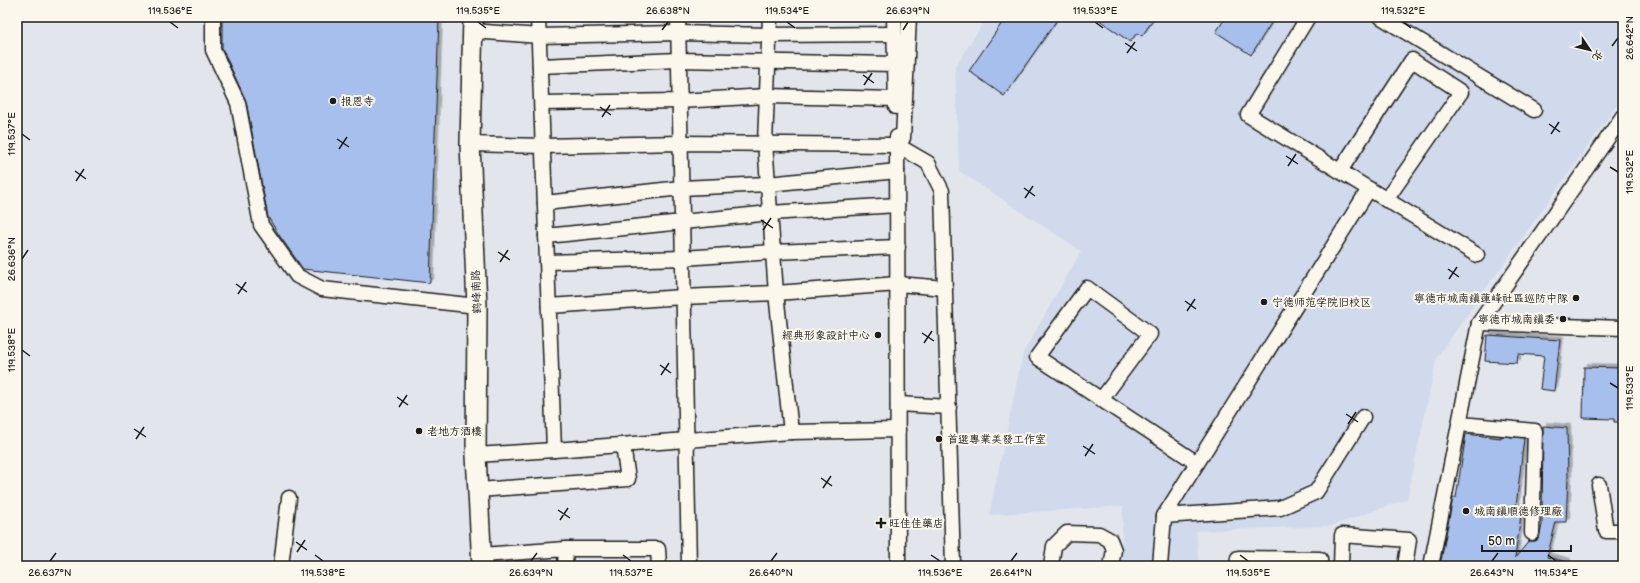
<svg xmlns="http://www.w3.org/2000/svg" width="1640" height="583" font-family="'Balsamiq Sans','LXGW WenKai TC',sans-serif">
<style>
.built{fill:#d0daec}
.building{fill:#a7bfed;stroke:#1c1c1c;filter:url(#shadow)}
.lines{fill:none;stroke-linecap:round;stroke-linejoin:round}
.street-casing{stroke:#1c1c1c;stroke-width:17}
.secondary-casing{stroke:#1c1c1c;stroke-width:22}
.street{stroke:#fbf7ec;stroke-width:14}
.secondary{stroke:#fbf7ec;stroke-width:19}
.ticks{fill:none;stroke:#1c1c1c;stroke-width:1.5}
.poi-dot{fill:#1c1c1c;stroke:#fbf7ec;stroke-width:1.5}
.labels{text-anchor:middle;stroke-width:4;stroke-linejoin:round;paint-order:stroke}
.poi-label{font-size:11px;fill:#1c1c1c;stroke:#fbf7ec;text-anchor:start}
.street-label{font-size:11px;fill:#1c1c1c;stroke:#fbf7ec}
.neatline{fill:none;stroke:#1c1c1c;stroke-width:1.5}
.ticks-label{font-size:10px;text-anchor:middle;fill:#1c1c1c}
</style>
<defs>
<filter id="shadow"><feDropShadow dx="3.5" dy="-3.5" stdDeviation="0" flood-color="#0004"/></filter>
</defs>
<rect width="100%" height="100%" fill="#e2e6ec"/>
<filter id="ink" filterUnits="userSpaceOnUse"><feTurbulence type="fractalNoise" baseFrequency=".025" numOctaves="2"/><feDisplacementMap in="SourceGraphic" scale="8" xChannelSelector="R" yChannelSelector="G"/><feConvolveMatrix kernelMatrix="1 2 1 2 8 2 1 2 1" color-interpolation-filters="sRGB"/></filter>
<g filter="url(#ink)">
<path class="built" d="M987,17H1623V97L1437,357L1407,499L1331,526L1196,531L1199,566H1121L1123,506L989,515L1023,353L1081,251L959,171L955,67Z"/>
<g class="building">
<path d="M222,17H439L430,283L303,269L279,235L268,217L246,101L222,48Z"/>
<path d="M1006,17H1059L1004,96L969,71Z"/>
<path d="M1095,17H1155L1142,36L1137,33L1130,42Z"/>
<path d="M1226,17H1275L1251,55L1216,32Z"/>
<path d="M1487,335L1560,340L1554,391L1540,389L1544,356L1518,354L1517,363L1485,361Z"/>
<path d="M1584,367L1623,368V422H1614V419L1583,418Z"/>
<path d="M1543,426L1567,428L1568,478L1566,522H1556L1547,557L1567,562V566H1440L1453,498H1456L1466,434L1501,438V436L1524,438L1516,507L1522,508L1515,558L1529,541H1536L1539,538L1542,525Z"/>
</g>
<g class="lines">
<g class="street-casing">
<g id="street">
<path d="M213,17V50L238,103L261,225L297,276L322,289L477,306"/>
<path d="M538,17L554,450L791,432"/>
<path d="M678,17L689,566"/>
<path d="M770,17L765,143L776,293L791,432L898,430"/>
<path d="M894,17L896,107"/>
<path d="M909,17L903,138L897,145L928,163L942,191L953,566"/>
<path d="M1381,17L1534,110"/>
<path d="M473,31L539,36L678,33L769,35L894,34"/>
<path d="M540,66L678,60L895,64"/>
<path d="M542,103L679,101L767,96L896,99"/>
<path d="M897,137L898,566"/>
<path d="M470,144L543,146L680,143L897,145"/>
<path d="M1340,171L1412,60L1461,92L1386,200"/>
<path d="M1369,189L1477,255"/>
<path d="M545,203L681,188L768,184L897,171"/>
<path d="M546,236L770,213L897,205"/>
<path d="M547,262L683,258L773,252L898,247"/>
<path d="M549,306L683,297L776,293L898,284L945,288"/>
<path d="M1479,323L1623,116"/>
<path d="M1101,400L1150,334L1087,288L1037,357L1197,463"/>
<path d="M898,404L949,407"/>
<path d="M1461,424L1535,431L1532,533"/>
<path d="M476,455L554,450"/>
<path d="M1599,485L1606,531H1623"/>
<path d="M479,490L628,479L623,445"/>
<path d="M1164,516L1280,508L1316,492L1363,417"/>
<path d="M566,549H658L659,566"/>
<path d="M482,555L566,549L565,566"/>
<path d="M281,566L289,498"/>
<path d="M1051,566L1054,546L1067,533L1099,534L1110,540L1114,550L1111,566"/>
<path d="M1160,566L1164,516L1369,189L1248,115L1308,17"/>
<path d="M1237,566L1238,558L1320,559V566"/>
<path d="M1341,566L1342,535L1409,540L1405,566"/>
<path d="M1431,566L1479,323L1623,328"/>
</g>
</g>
<g class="secondary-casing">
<path id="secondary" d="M473,17L470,144L477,306L476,455L482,566"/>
</g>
<use href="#street" class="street"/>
<use href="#secondary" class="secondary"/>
</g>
</g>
<path class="ticks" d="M170,22L178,28M478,22L486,28M787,22L795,28M1095,22L1103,28M1403,22L1411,28M662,30L668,22M903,30L908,22M1125,43L1137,51M1612,46L1618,38M1127,53L1135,42M863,75L874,83M864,85L872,73M600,107L611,115M602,117L610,105M1549,124L1560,132M22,134L30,140M1551,134L1559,122M337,139L349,147M339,149L347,137M1286,156L1298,164M1288,166L1296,154M1610,167L1618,172M75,171L86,179M76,181L84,169M1024,188L1035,196M1025,198L1033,186M761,220L773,228M763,230L771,218M498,252L510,260M22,259L28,250M500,262L508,250M1448,269L1459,277M1449,279L1457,267M236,284L247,292M238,294L246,282M1185,301L1196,309M1187,311L1195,299M922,333L934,341M924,343L932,331M22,350L30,356M660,365L671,373M661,375L669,363M1610,383L1618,388M397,397L408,405M399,407L407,395M1346,414L1358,422M1348,424L1356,412M134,429L146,437M136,439L144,427M1083,446L1095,454M1085,456L1093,444M821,478L832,486M823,488L831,476M558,510L570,518M560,520L568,508M296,542L307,550M297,552L305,540M315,555L323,561M623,555L631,561M931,555L940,561M1240,555L1248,561M1548,555L1556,561M50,561L56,553M531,561L537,553M771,561L777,553M1011,561L1017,553M1492,561L1498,553"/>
<g class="poi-dot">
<circle cx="333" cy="101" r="4"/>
<circle cx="1576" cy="298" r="4"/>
<circle cx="1264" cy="302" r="4"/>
<circle cx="1563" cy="319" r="4"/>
<circle cx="878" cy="335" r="4"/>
<circle cx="419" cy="431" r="4"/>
<circle cx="939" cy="439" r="4"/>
<circle cx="1466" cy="511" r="4"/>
<path d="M879 517h4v4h4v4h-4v4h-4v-4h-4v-4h4z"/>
</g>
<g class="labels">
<g class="poi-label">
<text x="341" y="105">报恩寺</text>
<text x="1568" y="302" text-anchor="end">寧德市城南鎮蓮峰社區巡防中隊</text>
<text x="1272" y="306">宁德师范学院旧校区</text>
<text x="1555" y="323" text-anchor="end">寧德市城南鎮委</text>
<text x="870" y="339" text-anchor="end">經典形象設計中心</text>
<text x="427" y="435">老地方酒樓</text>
<text x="947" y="443">首選專業美發工作室</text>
<text x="1474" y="515">城南鎮順德修理廠</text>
<text x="889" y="527">旺佳佳藥店</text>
</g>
<g class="street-label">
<text transform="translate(476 292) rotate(-92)" y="4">鹤峰南路</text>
</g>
</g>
<rect width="1640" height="583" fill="none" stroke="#fbf7ec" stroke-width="44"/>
<g transform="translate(1590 50) rotate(125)" stroke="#fbf7ec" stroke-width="3" paint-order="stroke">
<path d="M0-3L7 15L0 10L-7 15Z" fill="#1c1c1c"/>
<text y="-6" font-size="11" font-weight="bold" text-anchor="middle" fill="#1c1c1c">北</text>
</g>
<path d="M1482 545v6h89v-6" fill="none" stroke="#1c1c1c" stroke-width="2"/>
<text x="1488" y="545" font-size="12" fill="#1c1c1c" stroke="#fbf7ec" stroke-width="3" paint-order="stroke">50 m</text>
<rect x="22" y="22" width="1596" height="539" class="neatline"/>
<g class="ticks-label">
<text x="170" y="14">119.536°E</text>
<text x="478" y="14">119.535°E</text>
<text x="668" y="14">26.638°N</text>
<text x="787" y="14">119.534°E</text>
<text x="908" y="14">26.639°N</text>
<text x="1095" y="14">119.533°E</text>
<text x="1403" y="14">119.532°E</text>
<text transform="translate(1629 38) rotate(-90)" y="4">26.642°N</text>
<text transform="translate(11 134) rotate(-90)" y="4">119.537°E</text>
<text transform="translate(1629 172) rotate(-90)" y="4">119.532°E</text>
<text transform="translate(11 259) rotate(-90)" y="4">26.636°N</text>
<text transform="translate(11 350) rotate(-90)" y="4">119.538°E</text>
<text transform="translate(1629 388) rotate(-90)" y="4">119.533°E</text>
<text x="50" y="576">26.637°N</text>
<text x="323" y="576">119.538°E</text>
<text x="531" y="576">26.639°N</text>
<text x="631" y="576">119.537°E</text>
<text x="771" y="576">26.640°N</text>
<text x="940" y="576">119.536°E</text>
<text x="1011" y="576">26.641°N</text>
<text x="1248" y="576">119.535°E</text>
<text x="1492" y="576">26.643°N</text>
<text x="1556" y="576">119.534°E</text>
</g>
</svg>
